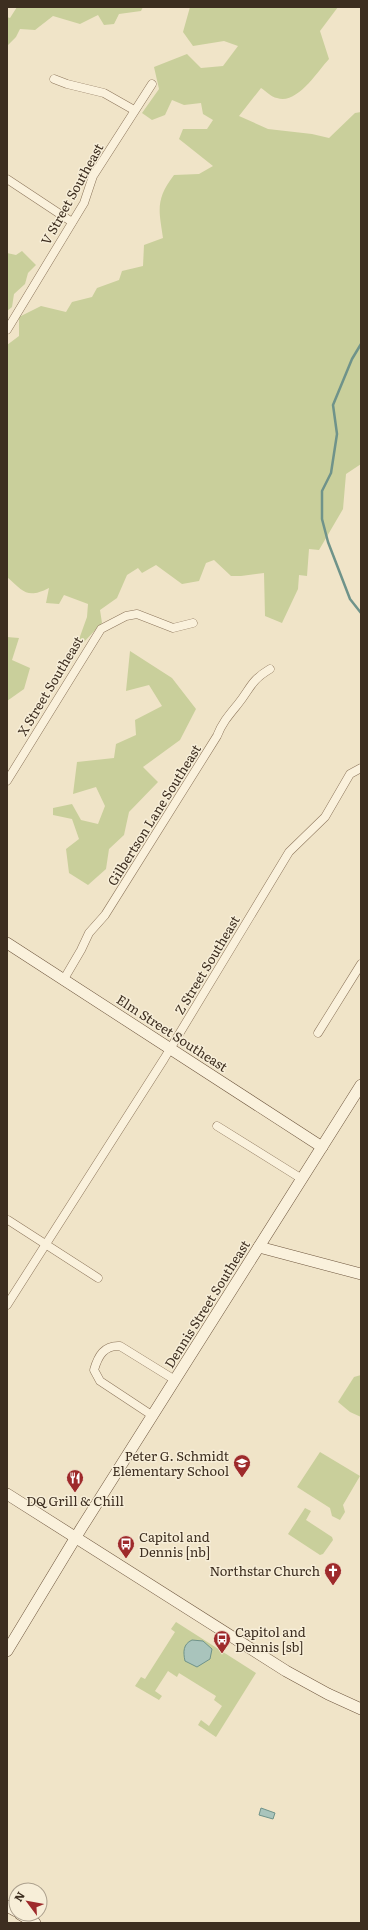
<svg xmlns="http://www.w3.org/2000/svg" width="368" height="1930" font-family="Literata,serif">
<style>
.green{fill:#c9cf9b}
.water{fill:#a9c4bc;stroke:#6f938a}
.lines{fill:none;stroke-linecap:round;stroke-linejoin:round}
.stream{stroke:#6f938a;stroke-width:2.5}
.street-casing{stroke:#8d765c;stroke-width:9}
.secondary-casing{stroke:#6f573f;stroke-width:12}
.street{stroke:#faf1dc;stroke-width:8}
.secondary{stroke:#faf1dc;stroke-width:11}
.labels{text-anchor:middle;stroke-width:3;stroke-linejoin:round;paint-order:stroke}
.street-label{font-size:13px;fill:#3d2e20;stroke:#f7eed8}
.poi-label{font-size:13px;fill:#3d2e20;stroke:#f7eed8;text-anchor:end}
</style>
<rect width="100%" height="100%" fill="#f0e4c8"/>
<g class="green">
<path d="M17,7H143L141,11L119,14L114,24L104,25L98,15L80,24L53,16L35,30L20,29L16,37L7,46V17L10,18Z"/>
<path d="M190,7H338L320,31L329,59C317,72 297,105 277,98C271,97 266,91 261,88L239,116L268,129L312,134L329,138L355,113L361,112V464L346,474L343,509L319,550L309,549L307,576L299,575L298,589L282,623L265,616L264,573L241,576H231L214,560L206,563L199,581L182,584L156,565L142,573L138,568L127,575L117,598L100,610L102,623L82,644L78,642L87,617L88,604L64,595L59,604L46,603L49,588C27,599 24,592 7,577V345L19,336V317L41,306L66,312L72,302L92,297L97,288L119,280L122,271L143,266L144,245L163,238C159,210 155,200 174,175L199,174L213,166L179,139L183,129H207L213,120L203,114L201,103L184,105L172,100L165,115L152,120L142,113L159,89L154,67L187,54L201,68L223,66L238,46L224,41L193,46L183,32Z"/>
<path d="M22,251L36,265L28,273L25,284L14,294L12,307L7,311V253L16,255Z"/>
<path d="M7,637L19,638L12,660L30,668L24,689L7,701Z"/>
<path d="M130,651L172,678L196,709L180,740L143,767L158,782L129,812L124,835L109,849L106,869L88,885L69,873L66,849L79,839L72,819L53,815V808L72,804L81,820L98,824L105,806L96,787L73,794L77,762L114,758L116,744L136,735L135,720L162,706L149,685L126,691Z"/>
<path d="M361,1375V1417L350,1412L338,1402L354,1377Z"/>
<path d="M320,1452L360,1476L343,1505L345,1512L340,1520L332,1516L330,1508L297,1487Z"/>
<path d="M305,1508L311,1511L306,1520L332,1537L333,1540L323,1554L320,1555L288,1534Z"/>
<path d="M176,1622L256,1673L216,1737L198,1725L201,1720L209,1726L222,1706L214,1700L216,1696L179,1673L177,1677L168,1671L155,1691L162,1696L159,1700L135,1686L141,1677L145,1679L175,1632L171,1629Z"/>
</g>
<g class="water">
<path d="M192,1640L203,1641L212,1649L210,1659L197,1667L185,1661C183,1652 183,1644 192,1640Z"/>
<path d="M261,1808L275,1813L273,1819L259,1815Z"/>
</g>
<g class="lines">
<path class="stream" d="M361,344L352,359L333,405L337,434L331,473L322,491V519L328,542L350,599L361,613"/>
<g class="street-casing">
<g id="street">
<path d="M54,79L67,84L104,93L134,110"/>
<path d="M7,179L72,222"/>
<path d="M7,330L84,203L93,176L152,84"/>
<path d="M7,781L101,629L126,616L137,614L173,628L193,623"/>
<path d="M64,979L81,950L89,933L105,915L217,736C222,723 229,715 238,704C251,688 250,681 270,669"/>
<path d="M318,1033L361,964"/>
<path d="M217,1126L302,1179"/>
<path d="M8,1220L98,1278"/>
<path d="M7,1305L164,1059L289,852L325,817L350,774L361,768"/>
<path d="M153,1416L100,1381L94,1370C98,1356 104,1345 120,1346L175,1380"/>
</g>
</g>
<g class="secondary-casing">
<g id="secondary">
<path d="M7,943L322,1147"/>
<path d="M259,1247L361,1274"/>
<path d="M7,1494L286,1671L328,1694L361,1709"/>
<path d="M7,1651L82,1527L361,1085"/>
<path d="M7,1906L16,1911"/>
<path d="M20,1914L35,1923"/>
</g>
</g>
<use href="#street" class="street"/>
<use href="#secondary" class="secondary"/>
</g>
<defs>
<g id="school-pin" transform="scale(0.9)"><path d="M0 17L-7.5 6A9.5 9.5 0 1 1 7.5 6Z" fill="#9e2a2b" stroke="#f7eed8"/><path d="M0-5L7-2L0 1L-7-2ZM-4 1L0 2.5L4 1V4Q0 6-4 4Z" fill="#fff"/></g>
<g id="restaurant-pin" transform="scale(0.9)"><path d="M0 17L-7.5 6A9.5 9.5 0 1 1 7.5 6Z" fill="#9e2a2b" stroke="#f7eed8"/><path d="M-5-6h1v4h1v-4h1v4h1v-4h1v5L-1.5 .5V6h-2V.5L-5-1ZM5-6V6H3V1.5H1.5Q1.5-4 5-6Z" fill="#fff"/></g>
<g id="bus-pin" transform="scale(0.9)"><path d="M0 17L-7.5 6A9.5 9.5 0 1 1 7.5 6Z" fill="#9e2a2b" stroke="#f7eed8"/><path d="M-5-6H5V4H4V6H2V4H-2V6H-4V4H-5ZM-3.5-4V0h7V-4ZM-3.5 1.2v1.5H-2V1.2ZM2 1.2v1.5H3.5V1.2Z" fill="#fff"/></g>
<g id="church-pin" transform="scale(0.9)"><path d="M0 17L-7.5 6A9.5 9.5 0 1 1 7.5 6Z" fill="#9e2a2b" stroke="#f7eed8"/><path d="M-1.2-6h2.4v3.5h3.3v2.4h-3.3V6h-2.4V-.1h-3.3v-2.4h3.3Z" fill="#fff"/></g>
</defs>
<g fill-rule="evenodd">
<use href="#school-pin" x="242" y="1463"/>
<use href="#restaurant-pin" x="75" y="1478"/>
<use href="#bus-pin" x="126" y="1544"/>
<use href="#church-pin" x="333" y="1571"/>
<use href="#bus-pin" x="222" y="1639"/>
</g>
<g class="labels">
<g class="street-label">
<text transform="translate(72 194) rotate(-61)" y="5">V Street Southeast</text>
<text transform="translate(50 686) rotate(-59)" y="5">X Street Southeast</text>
<text transform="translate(154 815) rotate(-58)" y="5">Gilbertson Lane Southeast</text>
<text transform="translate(207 965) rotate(-59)" y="5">Z Street Southeast</text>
<text transform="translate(172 1033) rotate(33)" y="5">Elm Street Southeast</text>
<text transform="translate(207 1304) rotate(-58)" y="5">Dennis Street Southeast</text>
</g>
<g class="poi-label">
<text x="229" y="1461">Peter G. Schmidt<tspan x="229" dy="15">Elementary School</tspan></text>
<text x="75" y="1506" text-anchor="middle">DQ Grill &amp; Chill</text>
<text x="139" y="1542" text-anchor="start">Capitol and<tspan x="139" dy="15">Dennis [nb]</tspan></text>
<text x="320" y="1576">Northstar Church</text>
<text x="235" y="1637" text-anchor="start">Capitol and<tspan x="235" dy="15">Dennis [sb]</tspan></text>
</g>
</g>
<rect width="368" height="1930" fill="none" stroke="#3d2e20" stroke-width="16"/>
<g transform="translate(28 1902) rotate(302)"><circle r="19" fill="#f7eed8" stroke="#ada18e"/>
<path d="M0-3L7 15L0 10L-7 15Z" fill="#9e2a2b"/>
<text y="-6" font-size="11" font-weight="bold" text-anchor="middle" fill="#3d2e20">N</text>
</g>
</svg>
